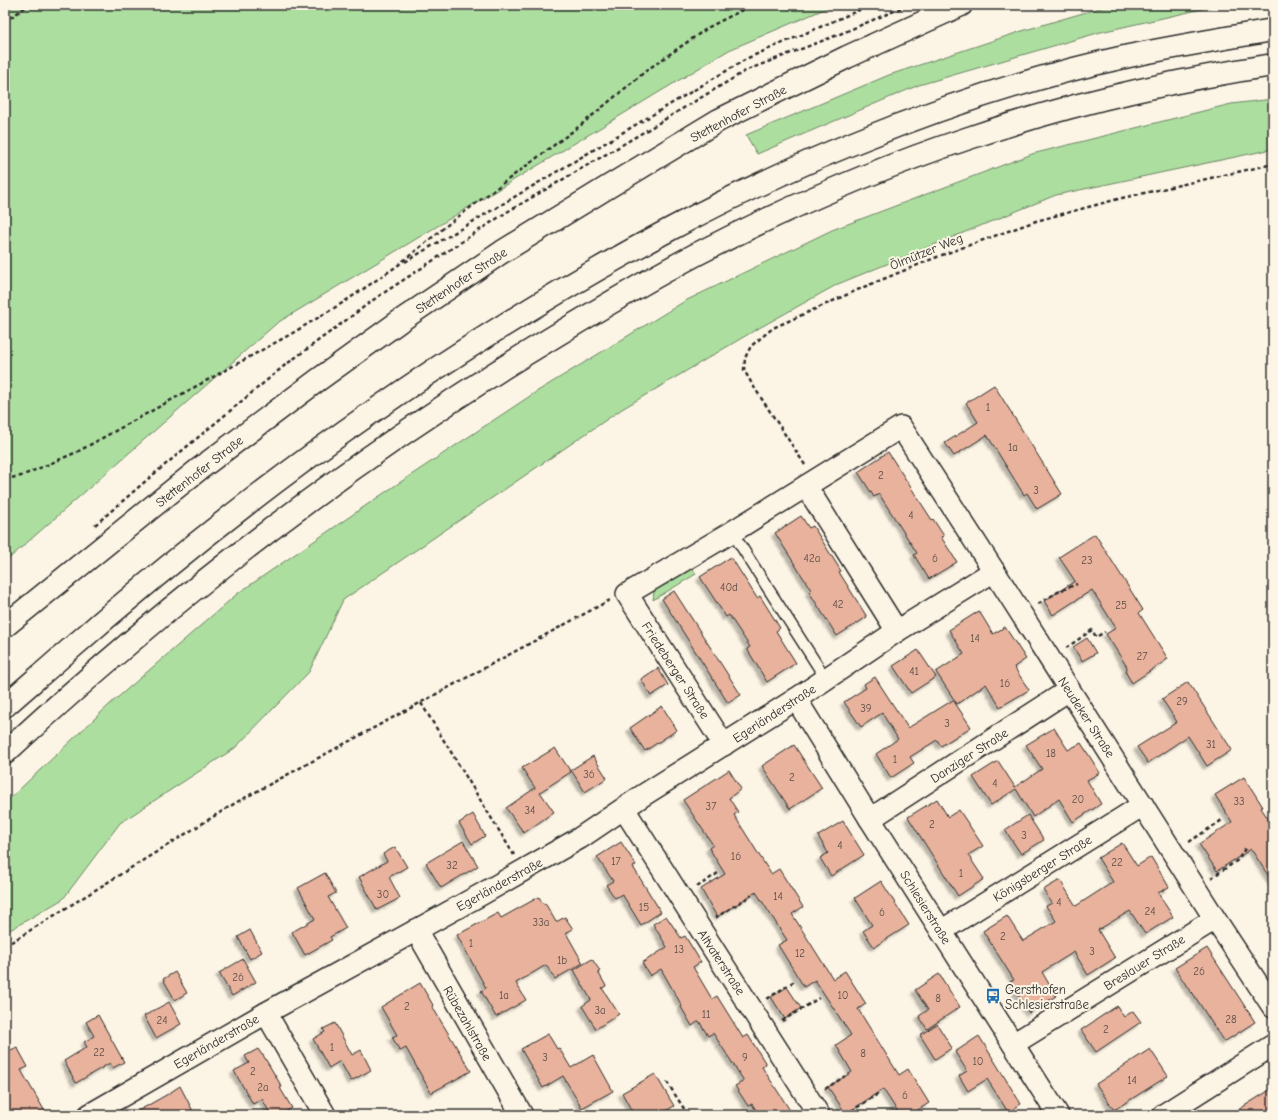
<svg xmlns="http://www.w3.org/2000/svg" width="1278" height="1120" font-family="'Comic Neue',sans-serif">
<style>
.green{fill:#acde9f;stroke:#6c8465}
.building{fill:#e8b29c;stroke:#2b2b2b;filter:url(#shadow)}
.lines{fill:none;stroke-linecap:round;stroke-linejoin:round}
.lane-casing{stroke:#2b2b2b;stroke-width:13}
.street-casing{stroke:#2b2b2b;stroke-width:24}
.secondary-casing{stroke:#2b2b2b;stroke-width:25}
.highway-casing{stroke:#2b2b2b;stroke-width:25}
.path{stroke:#2b2b2b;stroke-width:2.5;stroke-dasharray:4 3;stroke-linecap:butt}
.lane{stroke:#fcf5e5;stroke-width:10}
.street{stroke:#fcf5e5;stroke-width:21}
.secondary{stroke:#fcf5e5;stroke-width:22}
.highway{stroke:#fcf5e5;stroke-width:22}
.labels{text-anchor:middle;stroke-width:4;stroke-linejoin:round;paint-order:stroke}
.number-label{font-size:11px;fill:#5a4d47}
.street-label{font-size:13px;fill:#2b2b2b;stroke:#fcf5e5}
.poi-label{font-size:13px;fill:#2b2b2b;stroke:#fcf5e5;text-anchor:start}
</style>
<defs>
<filter id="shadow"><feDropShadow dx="-3.5" dy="3.5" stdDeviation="1" flood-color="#0004"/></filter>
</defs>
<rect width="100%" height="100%" fill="#fcf5e5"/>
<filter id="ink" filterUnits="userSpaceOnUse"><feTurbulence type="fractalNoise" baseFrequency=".025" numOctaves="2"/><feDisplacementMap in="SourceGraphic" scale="8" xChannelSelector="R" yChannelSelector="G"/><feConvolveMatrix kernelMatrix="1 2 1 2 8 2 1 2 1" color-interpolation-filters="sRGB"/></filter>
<g filter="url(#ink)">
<g class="green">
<path d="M5,5H834L729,50L277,323L5,562Z"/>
<path d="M1110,5H1220L1101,32L919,85L757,154L746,135L889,75L1022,31Z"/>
<path d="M1273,99V149L1056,195L838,284L752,332L622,409L343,600L309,672L235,748L120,823L63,899L5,933V803L109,705L237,594L387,491L536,392L685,301L832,230L1032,154L1231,104Z"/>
<path d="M691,565L696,574L653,600L655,585Z"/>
</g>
<g class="building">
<path d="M994,385L1062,494L1037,509L1027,493L1024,495L987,435L954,456L945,443L978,422L966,403Z"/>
<path d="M888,452L932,520L933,519L944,536L941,537L957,562L929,579L914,555L917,553L879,494L874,497L858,472Z"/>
<path d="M801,516L809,528L813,526L841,571L839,572L867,617L837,636L809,592L811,590L775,533Z"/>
<path d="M1095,534L1143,610L1139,613L1168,659L1132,683L1126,673L1127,667L1106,634L1116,628L1092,590L1053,615L1044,601L1075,581L1059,557Z"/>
<path d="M731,557L757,598L760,596L780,628L776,631L796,663L767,682L747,649L750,647L729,615L726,617L700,577Z"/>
<path d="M674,591L741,695L728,703L662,599Z"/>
<path d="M979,611L993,634L1005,627L1026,659L1014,667L1029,690L1000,707L986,684L957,704L936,672L964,654L949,630Z"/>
<path d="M1087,638L1096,653L1082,661L1073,647Z"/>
<path d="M918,650L936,677L911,693L893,666Z"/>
<path d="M658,668L668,685L651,696L641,679Z"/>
<path d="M875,677L908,728L953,700L971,727L941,746L937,740L910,757L914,763L891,778L876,754L898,739L882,713L861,727L844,702L866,688L864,684Z"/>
<path d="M1188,682L1232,750L1207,766L1188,736L1148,763L1137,747L1177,722L1162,699Z"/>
<path d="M662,706L677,730L645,751L630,728Z"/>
<path d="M1054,728L1068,750L1081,743L1090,757L1100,773L1087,780L1101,804L1073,822L1059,799L1033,817L1016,789L991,805L973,777L998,761L1015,787L1042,769L1026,745Z"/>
<path d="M794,745L822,788L790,809L762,766Z"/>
<path d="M555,748L571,772L540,792L554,812L524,833L506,808L535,788L522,768Z"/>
<path d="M593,756L607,778L585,792L571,770Z"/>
<path d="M729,770L741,789L729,798L738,812L734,815L771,874L779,869L803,907L792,914L833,979L845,971L866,1004L858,1009L899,1075L908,1069L929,1103L910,1115H900L883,1089L846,1114L828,1087L852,1072L836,1045L851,1035L815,980L804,987L778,945L787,940L756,892L717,917L701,889L725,874L709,848L713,845L683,800Z"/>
<path d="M1244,777L1263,807L1261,808L1273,826V883L1251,849L1217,871L1199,844L1232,822L1215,795Z"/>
<path d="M937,799L948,817L959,810L983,846L968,855L984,879L958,896L908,817Z"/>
<path d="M473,814L485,836L472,844L459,823Z"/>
<path d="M1028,815L1044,840L1021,854L1005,830Z"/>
<path d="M843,821L864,855L831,876L820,858L828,853L818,836Z"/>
<path d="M463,841L478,866L441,888L426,863Z"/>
<path d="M621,842L636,865L633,867L661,912L641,925L622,894L615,898L606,885L613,881L597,857Z"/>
<path d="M1122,843L1137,866L1151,857L1169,887L1158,893L1173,917L1145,934L1130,911L1098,930L1115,958L1088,975L1074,952L1042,972L1056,996L1029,1013L1010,982L1014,980L983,931L1007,916L1023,941L1056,921L1046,906L1052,903L1043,890L1060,880L1076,906L1113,882L1098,858Z"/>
<path d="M395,847L407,867L389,877L400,898L377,910L359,877L387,861L383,854Z"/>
<path d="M325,873L336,893L328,897L346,928L330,937L332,940L305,955L292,932L315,919L298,888Z"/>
<path d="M881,881L909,925L874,947L863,931L872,925L855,898Z"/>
<path d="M539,897L543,904L545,903L556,922L565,917L573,929L566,933L583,963L555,979L546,965L516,983L526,1000L496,1017L481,991L486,988L457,935L498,913L501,918Z"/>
<path d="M666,916L681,938L685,936L701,962L693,967L712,999L717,996L743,1038L748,1035L766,1064L762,1067L793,1115H759L752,1104L748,1106L735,1086L744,1081L713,1033L708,1036L699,1021L692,1026L681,1007L682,1006L661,969L650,976L642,963L667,947L653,924Z"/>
<path d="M250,930L262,952L250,959L238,937Z"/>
<path d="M1207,948L1255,1022L1224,1042L1192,992L1191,993L1175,968Z"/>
<path d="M243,959L256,982L232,996L219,973Z"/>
<path d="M592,959L600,971L598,972L606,986L602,988L619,1014L596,1029L582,1006L591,1000L574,970Z"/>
<path d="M175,972L187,993L175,1000L163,979Z"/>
<path d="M939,974L960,1007L927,1029L919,1016L928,1010L915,990Z"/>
<path d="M420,983L433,1005L432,1006L439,1018L471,1071L431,1093L406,1048L400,1051L392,1037L397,1035L381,1007Z"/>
<path d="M787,987L801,1008L785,1019L771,997Z"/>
<path d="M169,1002L181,1024L156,1038L144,1016Z"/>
<path d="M1117,1006L1124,1017L1133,1011L1141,1022L1096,1052L1081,1030Z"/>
<path d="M98,1015L124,1062L113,1068L110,1063L76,1083L64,1061L87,1047L84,1042L94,1036L86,1022Z"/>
<path d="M335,1023L352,1055L361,1050L371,1070L351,1081L340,1061L329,1068L313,1039L325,1032L323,1029Z"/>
<path d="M937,1024L952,1048L935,1059L920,1035Z"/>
<path d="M548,1034L557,1049L559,1048L571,1068L593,1055L613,1091L582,1108L563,1076L543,1088L521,1049Z"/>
<path d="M979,1036L1021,1104L1008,1112L987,1079L968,1091L959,1076L967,1071L955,1052Z"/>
<path d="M17,1047L28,1067L21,1070L47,1115H5V1053Z"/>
<path d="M258,1049L262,1055H263L282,1087L280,1088L292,1108L280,1115H271L262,1099L253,1104L234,1071L249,1063L245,1056Z"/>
<path d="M1150,1049L1168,1076L1114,1110L1096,1084Z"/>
<path d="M655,1074L674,1106L659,1115H634L622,1093Z"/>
<path d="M180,1086L195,1115H131L168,1094Z"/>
<path d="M1273,1088V1115H1230Z"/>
</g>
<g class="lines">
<g class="lane-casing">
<path id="lane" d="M732,532L826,679"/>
</g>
<g class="street-casing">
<g id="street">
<path d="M806,486L897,631"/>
<path d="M796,699L870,819L1058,1115"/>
<path d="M724,745L627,594L732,532L901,427L994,571L1215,919L1273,1007"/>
<path d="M624,809L819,1115"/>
<path d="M870,819L1069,690"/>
<path d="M416,930L522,1115"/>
<path d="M941,931L1143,805"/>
<path d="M266,1013L325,1115"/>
<path d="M1013,1044L1215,919"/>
<path d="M89,1115L266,1013L482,894L580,838L642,796L796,699L897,631L994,571"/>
<path d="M1163,1115L1273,1045"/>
</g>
</g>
<g class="secondary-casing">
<path id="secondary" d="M5,626L198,470L318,380L400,321L502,252L608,187L719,120L847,57L961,5"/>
</g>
<g class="highway-casing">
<g id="highway">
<path d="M5,706C23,690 42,674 60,658C196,538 340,428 493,332C609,260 729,193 856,142C944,106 1036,76 1129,56C1177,46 1225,38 1273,30"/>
<path d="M5,753C174,597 357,455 555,336C601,308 648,280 695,255C782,210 873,170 966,139C1065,105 1169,81 1273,65"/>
</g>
</g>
<g class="path">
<path d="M5,22L28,5"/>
<path d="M405,262L748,58L871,5"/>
<path d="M805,465L752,384L744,370L745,358L751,346L773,328L864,287L942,255L1036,221L1122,198L1273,164"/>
<path d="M5,479L21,476L77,452L291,334L344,302L397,266L451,222L581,125L647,70L709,27L752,5"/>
<path d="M95,525L148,479L284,366L376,298L507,212L622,145L747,70L840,34L908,5"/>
<path d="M1038,604L1058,592L1077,584"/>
<path d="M1066,648L1092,630L1096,637L1105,632"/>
<path d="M421,703L514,855"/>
<path d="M1189,842L1222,820"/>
<path d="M1211,878L1238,860L1246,847"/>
<path d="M697,887L718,873"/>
<path d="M715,918L752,895"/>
<path d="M5,946L237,802L610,600"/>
<path d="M767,999L796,980"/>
<path d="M782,1021L819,998"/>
<path d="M667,1082L688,1115"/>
<path d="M825,1089L845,1076"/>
<path d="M845,1115L878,1094"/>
</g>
<use href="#lane" class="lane"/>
<use href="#street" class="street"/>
<use href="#secondary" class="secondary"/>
<use href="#highway" class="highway"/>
</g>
</g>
<defs>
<g id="bus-bare" transform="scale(1.2)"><path d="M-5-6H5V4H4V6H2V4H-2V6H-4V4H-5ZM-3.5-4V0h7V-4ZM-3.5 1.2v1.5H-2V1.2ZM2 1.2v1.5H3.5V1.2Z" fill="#1f6fb2" stroke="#fcf5e5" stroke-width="2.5" paint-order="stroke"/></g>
</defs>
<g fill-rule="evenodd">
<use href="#bus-bare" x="993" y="996"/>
</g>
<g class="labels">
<g class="number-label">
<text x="988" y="411">1</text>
<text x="1013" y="451">1a</text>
<text x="881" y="479">2</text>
<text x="1036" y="494">3</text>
<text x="911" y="519">4</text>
<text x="812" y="562">42a</text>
<text x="935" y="562">6</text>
<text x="1087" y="564">23</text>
<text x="729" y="591">40d</text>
<text x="838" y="608">42</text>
<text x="1121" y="609">25</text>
<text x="975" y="642">14</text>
<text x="1142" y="660">27</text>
<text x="914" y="675">41</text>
<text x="1005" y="687">16</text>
<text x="1182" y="705">29</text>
<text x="866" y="712">39</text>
<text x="947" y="727">3</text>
<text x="1211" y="748">31</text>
<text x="1051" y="757">18</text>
<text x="895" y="763">1</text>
<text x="589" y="778">36</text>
<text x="792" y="781">2</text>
<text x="995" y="787">4</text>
<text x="1078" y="803">20</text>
<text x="1239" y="805">33</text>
<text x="711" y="810">37</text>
<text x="530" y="814">34</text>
<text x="932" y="828">2</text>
<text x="1024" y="839">3</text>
<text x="840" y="849">4</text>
<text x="736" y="860">16</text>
<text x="616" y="865">17</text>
<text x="1117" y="866">22</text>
<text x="452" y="869">32</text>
<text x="961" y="877">1</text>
<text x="383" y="898">30</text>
<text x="778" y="900">14</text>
<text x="1059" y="906">4</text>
<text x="644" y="911">15</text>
<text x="1150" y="915">24</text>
<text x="882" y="916">6</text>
<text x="541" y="926">33a</text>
<text x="1003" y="940">2</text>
<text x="471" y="947">1</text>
<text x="679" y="953">13</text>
<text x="1092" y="955">3</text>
<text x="800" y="957">12</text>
<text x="562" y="964">1b</text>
<text x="1199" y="975">26</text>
<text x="238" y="981">26</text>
<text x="504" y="999">1a</text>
<text x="843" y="999">10</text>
<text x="938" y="1002">8</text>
<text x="407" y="1010">2</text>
<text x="600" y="1014">3a</text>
<text x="706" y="1018">11</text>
<text x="1231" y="1023">28</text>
<text x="162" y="1024">24</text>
<text x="1106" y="1033">2</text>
<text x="332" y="1051">1</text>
<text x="99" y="1056">22</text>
<text x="863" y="1057">8</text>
<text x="545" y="1061">3</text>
<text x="745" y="1061">9</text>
<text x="978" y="1065">10</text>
<text x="253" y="1075">2</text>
<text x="1132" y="1084">14</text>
<text x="263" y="1091">2a</text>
<text x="905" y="1099">6</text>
</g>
<g class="street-label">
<text transform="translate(738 113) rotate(-28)" y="5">Stettenhofer Straße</text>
<text transform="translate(926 251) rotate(-22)" y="5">Ölmützer Weg</text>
<text transform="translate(461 280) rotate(-34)" y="5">Stettenhofer Straße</text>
<text transform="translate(199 471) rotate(-38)" y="5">Stettenhofer Straße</text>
<text transform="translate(676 670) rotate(57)" y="5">Friedeberger Straße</text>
<text transform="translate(774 713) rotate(-33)" y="5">Egerländerstraße</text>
<text transform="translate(1087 717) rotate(57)" y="5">Neudeker Straße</text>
<text transform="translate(969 755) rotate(-33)" y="5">Danziger Straße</text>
<text transform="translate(1042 868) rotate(-32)" y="5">Königsberger Straße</text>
<text transform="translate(499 884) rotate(-29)" y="5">Egerländerstraße</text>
<text transform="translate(926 907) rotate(58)" y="5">Schlesierstraße</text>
<text transform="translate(722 962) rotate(57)" y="5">Altvaterstraße</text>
<text transform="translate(1144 962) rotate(-32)" y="5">Breslauer Straße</text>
<text transform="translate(468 1023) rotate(60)" y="5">Rübezahlstraße</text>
<text transform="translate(216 1041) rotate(-30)" y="5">Egerländerstraße</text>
</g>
<g class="poi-label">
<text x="1005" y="994">Gersthofen<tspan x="1005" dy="15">Schlesierstraße</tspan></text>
</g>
</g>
<rect width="1278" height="1120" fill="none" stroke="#fcf5e5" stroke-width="20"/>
<rect x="10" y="10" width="1258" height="1100" fill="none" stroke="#2b2b2b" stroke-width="1.5" filter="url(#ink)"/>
</svg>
